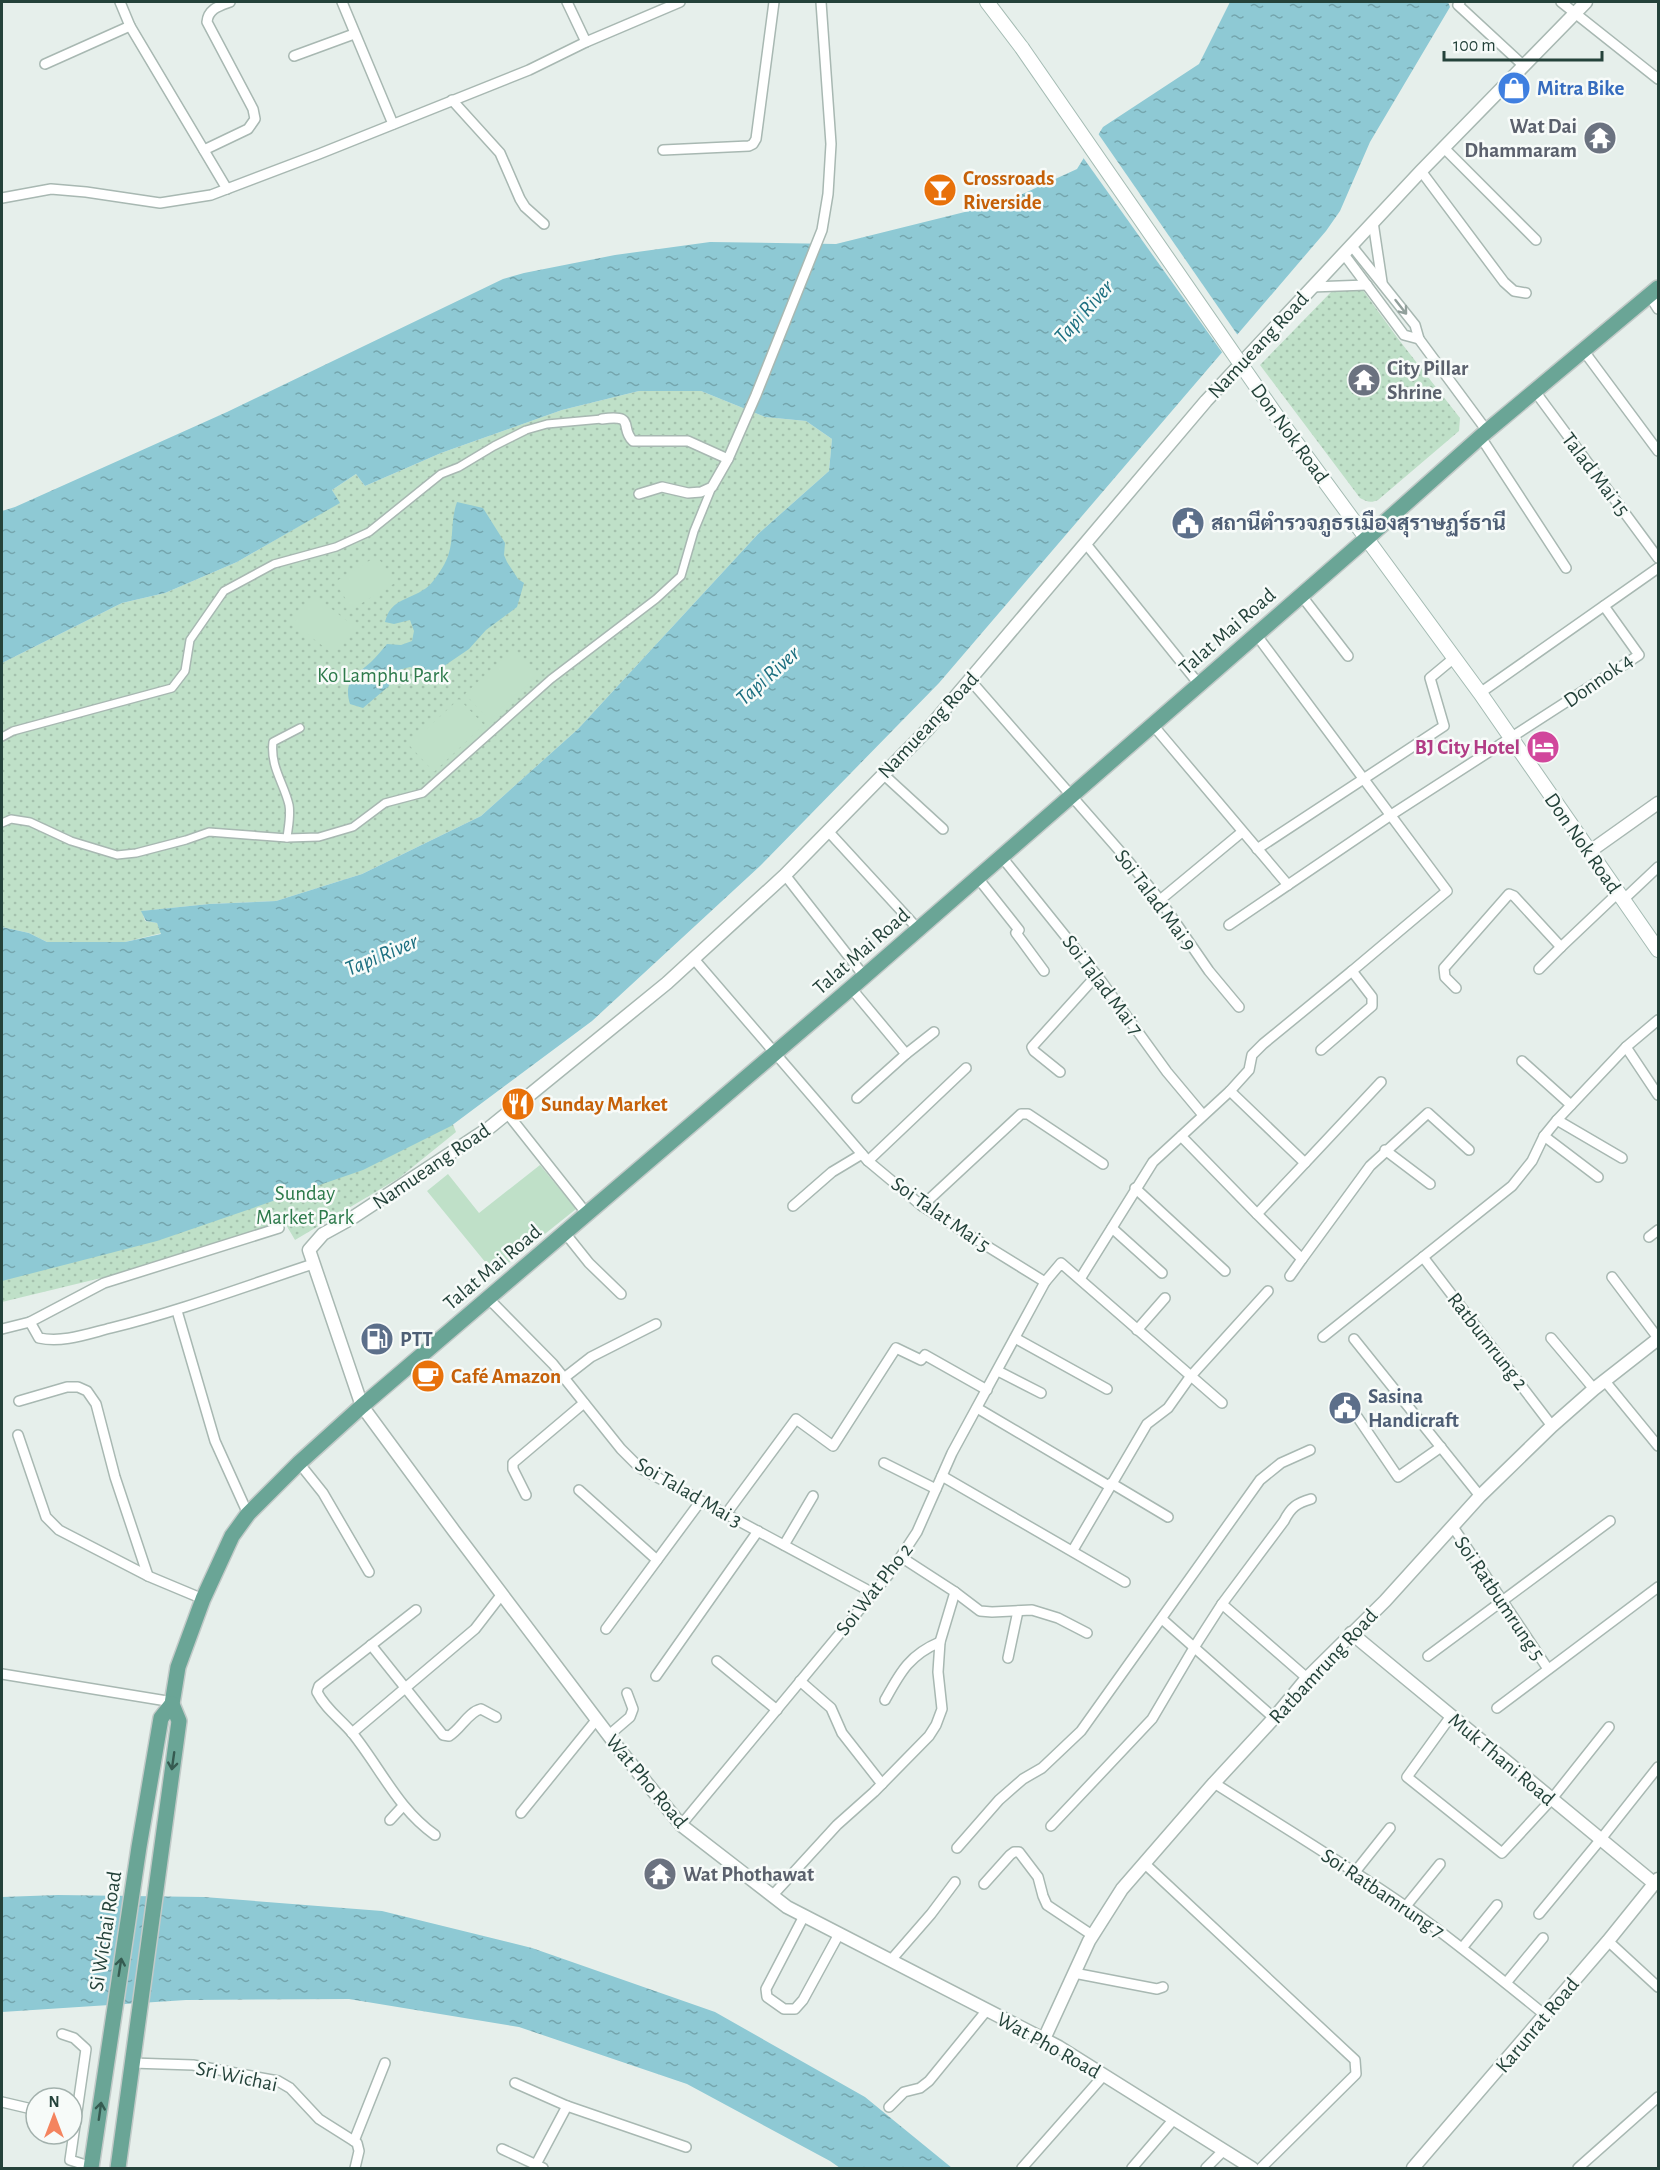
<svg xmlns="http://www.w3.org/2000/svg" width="1660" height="2170" font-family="'Alegreya Sans',Sarabun,sans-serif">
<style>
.park{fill:url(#park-dots)}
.pitch{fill:#bfe0c8}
.water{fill:url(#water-ripples)}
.pier{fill:#e6efeb}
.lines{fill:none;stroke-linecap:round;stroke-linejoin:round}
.pedestrian-casing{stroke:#a8b8b2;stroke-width:10}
.minor-casing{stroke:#a8b8b2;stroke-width:12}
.tertiary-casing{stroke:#a8b8b2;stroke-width:15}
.secondary-casing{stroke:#a4bbb3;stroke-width:16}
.primary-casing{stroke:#c2cac8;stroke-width:18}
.pedestrian{stroke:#fff;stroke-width:7}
.minor{stroke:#fff;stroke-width:9}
.tertiary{stroke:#fff;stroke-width:12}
.secondary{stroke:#fff;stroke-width:14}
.primary{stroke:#6aa596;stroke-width:15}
.secondary-bridge-casing{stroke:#a4bbb3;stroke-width:16;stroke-linecap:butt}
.secondary-bridge{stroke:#fff;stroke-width:14}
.oneway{stroke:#92a09c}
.oneway2{stroke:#365b51}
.labels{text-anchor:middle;stroke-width:5;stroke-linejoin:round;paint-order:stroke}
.shop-label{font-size:21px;font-weight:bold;fill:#366cbe;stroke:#f7fbf9;text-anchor:start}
.worship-label{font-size:21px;font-weight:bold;fill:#5b616d;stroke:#f7fbf9;text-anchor:start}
.food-label{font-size:21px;font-weight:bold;fill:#c56008;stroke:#f7fbf9;text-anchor:start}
.street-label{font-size:21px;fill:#24423a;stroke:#f7fbf9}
.service-label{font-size:21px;font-weight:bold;fill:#4e5e75;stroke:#f7fbf9;text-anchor:start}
.park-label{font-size:21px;fill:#2d7a4b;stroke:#f7fbf9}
.hotel-label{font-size:21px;font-weight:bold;fill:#b23c85;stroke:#f7fbf9;text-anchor:end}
.water-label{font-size:22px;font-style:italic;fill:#1c6f80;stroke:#f7fbf9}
</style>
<defs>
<pattern id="park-dots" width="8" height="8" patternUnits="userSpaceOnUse" patternTransform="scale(1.5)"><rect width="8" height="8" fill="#bfe0c8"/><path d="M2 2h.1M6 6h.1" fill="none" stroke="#a4c1ad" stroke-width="1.8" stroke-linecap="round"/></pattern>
<pattern id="water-ripples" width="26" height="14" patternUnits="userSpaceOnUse" patternTransform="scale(1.5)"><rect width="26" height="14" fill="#8ec9d4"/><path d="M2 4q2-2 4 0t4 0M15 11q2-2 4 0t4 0" fill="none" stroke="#74a5ad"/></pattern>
</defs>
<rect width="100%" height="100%" fill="#e6efeb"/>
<g class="park">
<path d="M1362,289L1399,340L1460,418L1459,431L1378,500C1371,503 1367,502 1360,498L1260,365L1333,290Z"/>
<path d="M639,391H701L765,417L806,421L832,439L829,471L758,534L578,729L481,816L362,874L276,901L209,904L142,911L145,921L157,923L162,933L125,942H47L29,933L2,927V663L122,603L165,593L237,562L339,503L332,490L356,474L365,486L441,453L562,410Z"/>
<path d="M450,1117L456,1132L399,1178L295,1240L285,1223L130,1271L2,1302V1269Z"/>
</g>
<g class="pitch">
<path d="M377,556L395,583L352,609L335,582Z"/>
<path d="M315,596L355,627L333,654L293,623Z"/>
<path d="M513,649L537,675L489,720L465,694Z"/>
<path d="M459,699L484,725L434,772L409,745Z"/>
<path d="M540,1165L576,1209L495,1274L427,1191L448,1174L479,1213Z"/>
</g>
<g class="water">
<path d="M1230,2H1448L1450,7L1370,142L1340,211L1326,231L939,683L760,866L592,1021L451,1126L363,1170L157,1241L2,1281V927L29,933L47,942H125L161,934L157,923L146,921L141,911L209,904L276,901L362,874L481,816L578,729L758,534L829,471L832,439L806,421L765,417L701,391H639L562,410L441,453L365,486L356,474L332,490L340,503L237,562L165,593L122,603L2,663V511L15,507L227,412L503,279L524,273L615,255L710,242L836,244L1005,202L1077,169L1103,127L1199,64Z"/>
<path d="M457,502L483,508L505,543L504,555L507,562L518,579L524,583L517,607L486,630L469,649L428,677H421L419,670L410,667L399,670L391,677L389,686L363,708L350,704C343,681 355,676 371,662C377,656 382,650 387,644L401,645L412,641L414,631L410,620L394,624L385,622C386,618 388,612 391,609C399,599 413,597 423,590C429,587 435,579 439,573C458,547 448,527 457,502Z"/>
<path d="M58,1895L204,1897L382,1911L532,1948L715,2012L865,2097L952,2168H840L830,2161L687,2084L519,2027L349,1999L186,2000L2,2012V1897Z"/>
</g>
<path class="pier" d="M1097,132L1239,337L1224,355L1082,156Z"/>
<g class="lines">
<g class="pedestrian-casing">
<g id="pedestrian">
<path d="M2,737L13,731L172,688L185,671L190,640L224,591L274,564L336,547L369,532L441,474L459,467L494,446L526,430L547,424L602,419"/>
<path d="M2,823L11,819L30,822L71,841L117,855L136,853L186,840L209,832L287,838L319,837L353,827L385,803L423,793L551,679L656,599L681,576L694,531L712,487"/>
<path d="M287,838C288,828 291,816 289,805C284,783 270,767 273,742L300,728"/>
</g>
</g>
<g class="minor-casing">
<g id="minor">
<path d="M120,2L130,26L227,189"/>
<path d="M342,2L393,124"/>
<path d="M567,2L586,42"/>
<path d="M1460,2L1458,5L1524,66"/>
<path d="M1561,2L1658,79"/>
<path d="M294,56L354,34"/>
<path d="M45,64L130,26"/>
<path d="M452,100L500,153L520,199L525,207L544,224"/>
<path d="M1444,148L1536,240"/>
<path d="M204,150L248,129L255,119L253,109L207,22C208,9 219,6 230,2"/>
<path d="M663,150L749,146L753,144L756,139L774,2"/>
<path d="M1421,171L1504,282L1514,291L1526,293"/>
<path d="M2,198L51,189L86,192L160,203L211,195L319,154L529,70L586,42L680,2"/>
<path d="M1373,222L1382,282"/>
<path d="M1351,245L1415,325L1419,339L1487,431"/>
<path d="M1343,253L1404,335L1419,339"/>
<path d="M1311,287L1367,285"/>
<path d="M1649,295L1658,309"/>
<path d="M1583,350L1658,451"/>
<path d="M1534,390L1658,558"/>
<path d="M602,419C637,414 619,428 633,441H688L728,459"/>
<path d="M1480,436L1566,568"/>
<path d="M639,494L662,487L688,493L701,492L712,487L728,459L756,395L822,230L828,194L831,144L821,2"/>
<path d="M1086,544L1198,683"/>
<path d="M1301,595L1348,656"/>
<path d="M1255,633L1447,891L1352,971L1372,997V1006L1321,1050"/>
<path d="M970,680L1125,857L1160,900L1209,971L1239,1007"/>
<path d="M1480,693L1658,568"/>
<path d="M1152,724L1288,885"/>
<path d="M883,774L943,829"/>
<path d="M828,831L918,929"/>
<path d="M1257,849L1444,726L1430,678L1454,658"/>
<path d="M1001,856L1099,978L1167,1072L1203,1115"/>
<path d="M785,875L864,976"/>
<path d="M977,877L1019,930L1016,933L1044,971"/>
<path d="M1160,900L1242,832"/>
<path d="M1623,900L1658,867"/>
<path d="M1229,925L1391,815L1639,655L1604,606"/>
<path d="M693,958L868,1161L922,1206L1045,1282"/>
<path d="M1539,969L1561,947"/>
<path d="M851,988L906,1054"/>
<path d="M1456,988L1445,977L1444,968L1509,894L1514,896L1561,947L1618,893"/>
<path d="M1626,1047L1658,1095"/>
<path d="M1522,1061L1571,1105"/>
<path d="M1060,1072L1034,1051L1032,1047L1097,975"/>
<path d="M1230,1091L1249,1070L1252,1055L1263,1044L1352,971"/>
<path d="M857,1098L906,1054L934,1032"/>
<path d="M507,1113L587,1214"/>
<path d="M1557,1120L1622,1158"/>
<path d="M1544,1136L1598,1177"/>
<path d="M1385,1150L1430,1184"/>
<path d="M868,1161L966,1068"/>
<path d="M1305,1163L1381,1082"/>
<path d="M1135,1188L1225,1271"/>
<path d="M793,1206L832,1172L862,1154"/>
<path d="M922,1206L1021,1114H1028L1103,1164"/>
<path d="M1257,1214L1302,1259L1370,1166L1428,1113L1469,1150"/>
<path d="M1112,1228L1162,1273"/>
<path d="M565,1233L589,1263L621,1294"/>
<path d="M1649,1237L1658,1230"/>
<path d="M1423,1257L1552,1426"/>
<path d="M1290,1276L1302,1259"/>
<path d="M1612,1277L1658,1338"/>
<path d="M1080,1279L1153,1162L1230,1091L1305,1163L1257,1214L1181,1136"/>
<path d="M488,1298L553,1364L621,1449L640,1468L873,1593"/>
<path d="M177,1311L215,1441L248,1514"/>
<path d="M30,1322L104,1283L279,1228"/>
<path d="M2,1329L30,1322L39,1338C63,1343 87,1334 111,1328C180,1311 246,1286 313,1264"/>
<path d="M1137,1330L1165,1298"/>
<path d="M1323,1337L1512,1186L1532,1161L1544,1136L1557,1120L1626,1047L1658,1020"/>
<path d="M1015,1338L1107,1389"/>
<path d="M1551,1338L1594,1389"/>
<path d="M1354,1339L1480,1496"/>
<path d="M998,1371L1041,1393"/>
<path d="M564,1378L591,1357L656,1324"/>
<path d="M1604,1380L1658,1446"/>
<path d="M19,1401L67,1387H78L87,1391L96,1404L115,1477L148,1576"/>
<path d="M977,1408L1109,1486"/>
<path d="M1354,1412L1398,1477L1441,1447"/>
<path d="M18,1435L46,1517L59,1530L148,1576L203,1599"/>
<path d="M299,1463L323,1493L369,1572"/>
<path d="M884,1463L936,1489"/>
<path d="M942,1476L1125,1582"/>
<path d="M1111,1483L1168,1517"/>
<path d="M579,1490L657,1560"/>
<path d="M526,1495L513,1469V1463L584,1403"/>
<path d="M726,1514L796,1419L833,1446L896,1348L921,1360L925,1355L987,1390"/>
<path d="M1453,1527L1548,1669"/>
<path d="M784,1545L813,1496"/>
<path d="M1073,1550L1147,1424L1168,1408L1190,1377L1268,1291"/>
<path d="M955,1592L980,1611L992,1612L1032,1610L1058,1618L1087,1633"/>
<path d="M1222,1604L1307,1678"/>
<path d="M416,1610L319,1686L317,1692C326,1710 342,1720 353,1734C381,1769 398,1809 435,1835"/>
<path d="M1162,1619L1274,1718"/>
<path d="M606,1629L700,1502"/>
<path d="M371,1645L443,1735L449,1736C461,1729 468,1712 481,1709L496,1717"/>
<path d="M1428,1656L1610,1521"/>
<path d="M1008,1658L1018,1611"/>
<path d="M717,1661L777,1710"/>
<path d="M2,1674L173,1702"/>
<path d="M656,1676L758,1531"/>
<path d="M800,1681L831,1708L842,1733L882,1784"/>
<path d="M885,1700C900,1673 909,1655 940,1642"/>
<path d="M1497,1708L1658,1587"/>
<path d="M1451,1716L1407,1777L1502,1853L1551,1800L1609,1727"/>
<path d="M352,1733L475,1629L502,1594"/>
<path d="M609,1735L630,1717L633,1709L627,1693"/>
<path d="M1214,1783C1280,1825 1347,1865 1411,1910C1457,1943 1501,1979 1545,2015"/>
<path d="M521,1813L597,1719"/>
<path d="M390,1820L403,1806"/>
<path d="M681,1825L890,1573L917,1532L952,1453L1045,1282L1061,1263L1222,1403"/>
<path d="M1051,1826L1152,1719L1195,1646L1222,1604L1284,1521C1291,1507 1297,1503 1311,1499"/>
<path d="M957,1848L999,1800L1023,1779L1042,1768L1081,1731L1260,1480L1281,1463L1310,1450"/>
<path d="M1144,1863L1355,2060L1356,2074L1261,2168"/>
<path d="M1355,1872L1390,1828"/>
<path d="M984,1884L1010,1855L1014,1852H1019L1038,1877L1043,1896L1047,1905L1092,1935"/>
<path d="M772,1896L837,1825L874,1792L929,1736L936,1725L942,1709L938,1672L940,1642L955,1592L901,1557"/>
<path d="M1406,1906L1440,1864"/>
<path d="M1539,1914L1601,1839L1658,1767"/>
<path d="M804,1916L766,1989L767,1997L784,2009H795L803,2000L839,1934"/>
<path d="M1608,1941L1658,1987"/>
<path d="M1462,1948L1497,1905"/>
<path d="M891,1960L931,1914L955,1882"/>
<path d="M1074,1973L1157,1989L1163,1987"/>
<path d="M1506,1983L1543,1938"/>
<path d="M62,2034L74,2038L86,2049L70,2160L92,2167"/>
<path d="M132,2063L193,2065L278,2081L290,2088L319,2119L357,2143L359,2151L355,2168"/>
<path d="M515,2083L567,2106L686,2147"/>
<path d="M2,2102L36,2110"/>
<path d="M889,2107L904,2092L920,2088L929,2081L987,2010"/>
<path d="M354,2141L385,2063"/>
<path d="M502,2149L543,2168"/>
<path d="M534,2168L567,2106"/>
<path d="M1022,2168L1104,2075"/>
<path d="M1132,2168L1174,2119"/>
<path d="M1206,2168L1224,2150"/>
<path d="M1578,2168L1658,2097"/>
</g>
</g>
<g class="tertiary-casing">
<g id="tertiary">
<path d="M1589,852L1658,803"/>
<path d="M1351,1633L1655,1884"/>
<path d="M1044,2039L1089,1941L1122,1889L1214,1783L1274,1718L1307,1678L1385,1601L1480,1496L1552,1426L1594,1389L1658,1339"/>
<path d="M1252,2168L1059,2047L787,1907L681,1825L619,1749L454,1531L362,1406L309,1250L323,1234L352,1218L489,1128L667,983L785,875L928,729L1206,401L1421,171L1586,2"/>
<path d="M1413,2168L1608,1941L1658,1879"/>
</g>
</g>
<g class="secondary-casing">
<g id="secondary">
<path d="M987,2L1022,48"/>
<path d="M1276,415L1480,693L1658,950"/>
</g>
</g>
<g class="primary-casing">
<g id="primary">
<path d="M91,2168L139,1847L161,1718L172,1704L178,1667L203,1599L232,1536L248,1514L299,1463L362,1406L851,988L1366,539L1487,431L1658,288"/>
<path d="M118,2168L179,1721L172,1704"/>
</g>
</g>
<use href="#pedestrian" class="pedestrian"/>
<use href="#minor" class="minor"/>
<use href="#tertiary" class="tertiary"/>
<use href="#secondary" class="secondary"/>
<use href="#primary" class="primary"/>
<g class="secondary-bridge-casing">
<path id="secondary-bridge" d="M1022,48L1276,415"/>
</g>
<use href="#secondary-bridge" class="secondary-bridge"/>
</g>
<defs><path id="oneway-shaft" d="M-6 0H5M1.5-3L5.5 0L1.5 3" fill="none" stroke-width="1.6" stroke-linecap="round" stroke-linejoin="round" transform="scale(1.5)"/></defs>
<use class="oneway" href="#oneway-shaft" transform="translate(1401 307) rotate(52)"/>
<g class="oneway2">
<use href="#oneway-shaft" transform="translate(173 1761) rotate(98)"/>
<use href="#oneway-shaft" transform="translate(120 1967) rotate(-81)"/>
<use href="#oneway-shaft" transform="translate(100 2111) rotate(-82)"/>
</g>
<defs>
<g id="shop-disc" transform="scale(1.725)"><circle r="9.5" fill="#3f7fe0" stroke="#f7fbf9"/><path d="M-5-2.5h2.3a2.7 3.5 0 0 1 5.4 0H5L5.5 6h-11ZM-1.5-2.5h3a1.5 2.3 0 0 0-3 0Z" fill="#fff"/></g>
<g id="temple-disc" transform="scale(1.725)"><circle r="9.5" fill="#6b7280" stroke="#f7fbf9"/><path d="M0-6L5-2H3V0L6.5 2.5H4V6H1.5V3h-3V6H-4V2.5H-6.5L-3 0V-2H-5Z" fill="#fff"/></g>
<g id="bar-disc" transform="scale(1.725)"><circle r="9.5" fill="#e8710a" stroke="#f7fbf9"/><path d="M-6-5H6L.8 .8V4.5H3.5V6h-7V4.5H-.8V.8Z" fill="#fff"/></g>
<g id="civic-disc" transform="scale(1.725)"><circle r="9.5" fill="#5c6f8a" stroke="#f7fbf9"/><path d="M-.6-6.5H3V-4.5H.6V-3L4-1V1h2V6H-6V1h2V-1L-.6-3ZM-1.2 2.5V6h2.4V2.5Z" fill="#fff"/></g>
<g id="hotel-disc" transform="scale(1.725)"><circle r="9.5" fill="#d1479c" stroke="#f7fbf9"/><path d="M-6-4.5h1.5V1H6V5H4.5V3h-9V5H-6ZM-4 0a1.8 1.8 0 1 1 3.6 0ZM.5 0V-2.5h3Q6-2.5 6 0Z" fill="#fff"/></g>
<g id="restaurant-disc" transform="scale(1.725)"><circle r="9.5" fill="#e8710a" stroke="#f7fbf9"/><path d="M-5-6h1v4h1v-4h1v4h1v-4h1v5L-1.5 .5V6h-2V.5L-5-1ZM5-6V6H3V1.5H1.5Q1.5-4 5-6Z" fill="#fff"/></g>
<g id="fuel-disc" transform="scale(1.725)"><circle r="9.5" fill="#5c6f8a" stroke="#f7fbf9"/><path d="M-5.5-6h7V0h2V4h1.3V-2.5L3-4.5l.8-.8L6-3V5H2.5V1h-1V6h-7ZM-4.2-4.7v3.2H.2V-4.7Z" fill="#fff"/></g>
<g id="cafe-disc" transform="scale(1.725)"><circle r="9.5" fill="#e8710a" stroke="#f7fbf9"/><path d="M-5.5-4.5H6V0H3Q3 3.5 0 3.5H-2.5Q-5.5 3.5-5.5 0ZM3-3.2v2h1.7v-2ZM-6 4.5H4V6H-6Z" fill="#fff"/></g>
</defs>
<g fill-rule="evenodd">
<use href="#shop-disc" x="1514" y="88"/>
<use href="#temple-disc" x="1600" y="138"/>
<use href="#bar-disc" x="940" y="190"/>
<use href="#temple-disc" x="1364" y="380"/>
<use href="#civic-disc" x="1188" y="523"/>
<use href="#hotel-disc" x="1543" y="747"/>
<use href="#restaurant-disc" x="518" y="1104"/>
<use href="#fuel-disc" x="377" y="1339"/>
<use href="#cafe-disc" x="428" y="1376"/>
<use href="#civic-disc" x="1345" y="1408"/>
<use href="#temple-disc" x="660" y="1874"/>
</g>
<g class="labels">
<g class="shop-label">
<text x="1537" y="95">Mitra Bike</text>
</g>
<g class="worship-label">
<text x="1577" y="133" text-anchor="end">Wat Dai<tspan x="1577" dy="24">Dhammaram</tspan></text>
<text x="1387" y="375">City Pillar<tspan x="1387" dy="24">Shrine</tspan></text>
<text x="683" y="1881">Wat Phothawat</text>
</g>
<g class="food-label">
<text x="963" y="185">Crossroads<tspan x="963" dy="24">Riverside</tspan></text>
<text x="541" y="1111">Sunday Market</text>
<text x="451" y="1383">Café Amazon</text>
</g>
<g class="street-label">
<text transform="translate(1258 345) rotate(-47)" y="7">Namueang Road</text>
<text transform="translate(1290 433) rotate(54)" y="7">Don Nok Road</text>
<text transform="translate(1596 474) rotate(53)" y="7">Talad Mai 15</text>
<text transform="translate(1227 631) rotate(-41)" y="7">Talat Mai Road</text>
<text transform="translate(1598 680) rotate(-35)" y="7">Donnok 4</text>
<text transform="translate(928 725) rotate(-47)" y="7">Namueang Road</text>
<text transform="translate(1583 843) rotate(55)" y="7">Don Nok Road</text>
<text transform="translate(1156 900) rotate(53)" y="7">Soi Talad Mai 9</text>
<text transform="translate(861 951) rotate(-41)" y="7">Talat Mai Road</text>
<text transform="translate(1103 985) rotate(53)" y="7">Soi Talad Mai 7</text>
<text transform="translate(431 1166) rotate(-34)" y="7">Namueang Road</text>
<text transform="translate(941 1214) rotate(35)" y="7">Soi Talat Mai 5</text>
<text transform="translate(492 1267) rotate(-40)" y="7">Talat Mai Road</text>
<text transform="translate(1488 1341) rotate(52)" y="7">Ratbumrung 2</text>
<text transform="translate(689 1492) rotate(30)" y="7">Soi Talad Mai 3</text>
<text transform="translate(874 1589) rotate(-52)" y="7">Soi Wat Pho 2</text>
<text transform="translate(1500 1598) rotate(56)" y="7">Soi Ratbumrung 5</text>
<text transform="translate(1323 1666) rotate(-47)" y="7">Ratbamrung Road</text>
<text transform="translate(1502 1759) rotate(40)" y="7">Muk Thani Road</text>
<text transform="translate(647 1781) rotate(50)" y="7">Wat Pho Road</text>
<text transform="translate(1383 1893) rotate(34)" y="7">Soi Ratbamrung 7</text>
<text transform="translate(105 1931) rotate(-81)" y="7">Si Wichai Road</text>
<text transform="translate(1537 2025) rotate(-50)" y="7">Karunrat Road</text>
<text transform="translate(1049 2045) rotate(29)" y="7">Wat Pho Road</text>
<text transform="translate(237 2076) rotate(12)" y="7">Sri Wichai</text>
</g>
<g class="service-label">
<text x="1211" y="530">สถานีตำรวจภูธรเมืองสุราษฏร์ธานี</text>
<text x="400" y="1346">PTT</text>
<text x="1368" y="1403">Sasina<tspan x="1368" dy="24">Handicraft</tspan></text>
</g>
<g class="park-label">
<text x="383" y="682">Ko Lamphu Park</text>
<text x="305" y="1200">Sunday<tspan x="305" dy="24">Market Park</tspan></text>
</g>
<g class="hotel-label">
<text x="1520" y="754">BJ City Hotel</text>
</g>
<g class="water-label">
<text transform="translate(1083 311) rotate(-48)" y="8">Tapi River</text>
<text transform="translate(767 675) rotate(-42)" y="8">Tapi River</text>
<text transform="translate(381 954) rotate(-23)" y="8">Tapi River</text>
</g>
</g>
<rect width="1660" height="2170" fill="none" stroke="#24423a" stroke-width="6"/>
<g transform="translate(54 2116)"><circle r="28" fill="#f7fbf9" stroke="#a3b1ad" stroke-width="1.5"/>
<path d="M0-4.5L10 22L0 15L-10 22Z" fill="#f4845f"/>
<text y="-9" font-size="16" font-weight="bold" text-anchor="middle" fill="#24423a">N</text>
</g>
<path d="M1444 51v9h158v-9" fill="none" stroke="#24423a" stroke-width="3"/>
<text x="1453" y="51" font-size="18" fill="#24423a" stroke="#f7fbf9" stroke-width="4.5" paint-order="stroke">100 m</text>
</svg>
